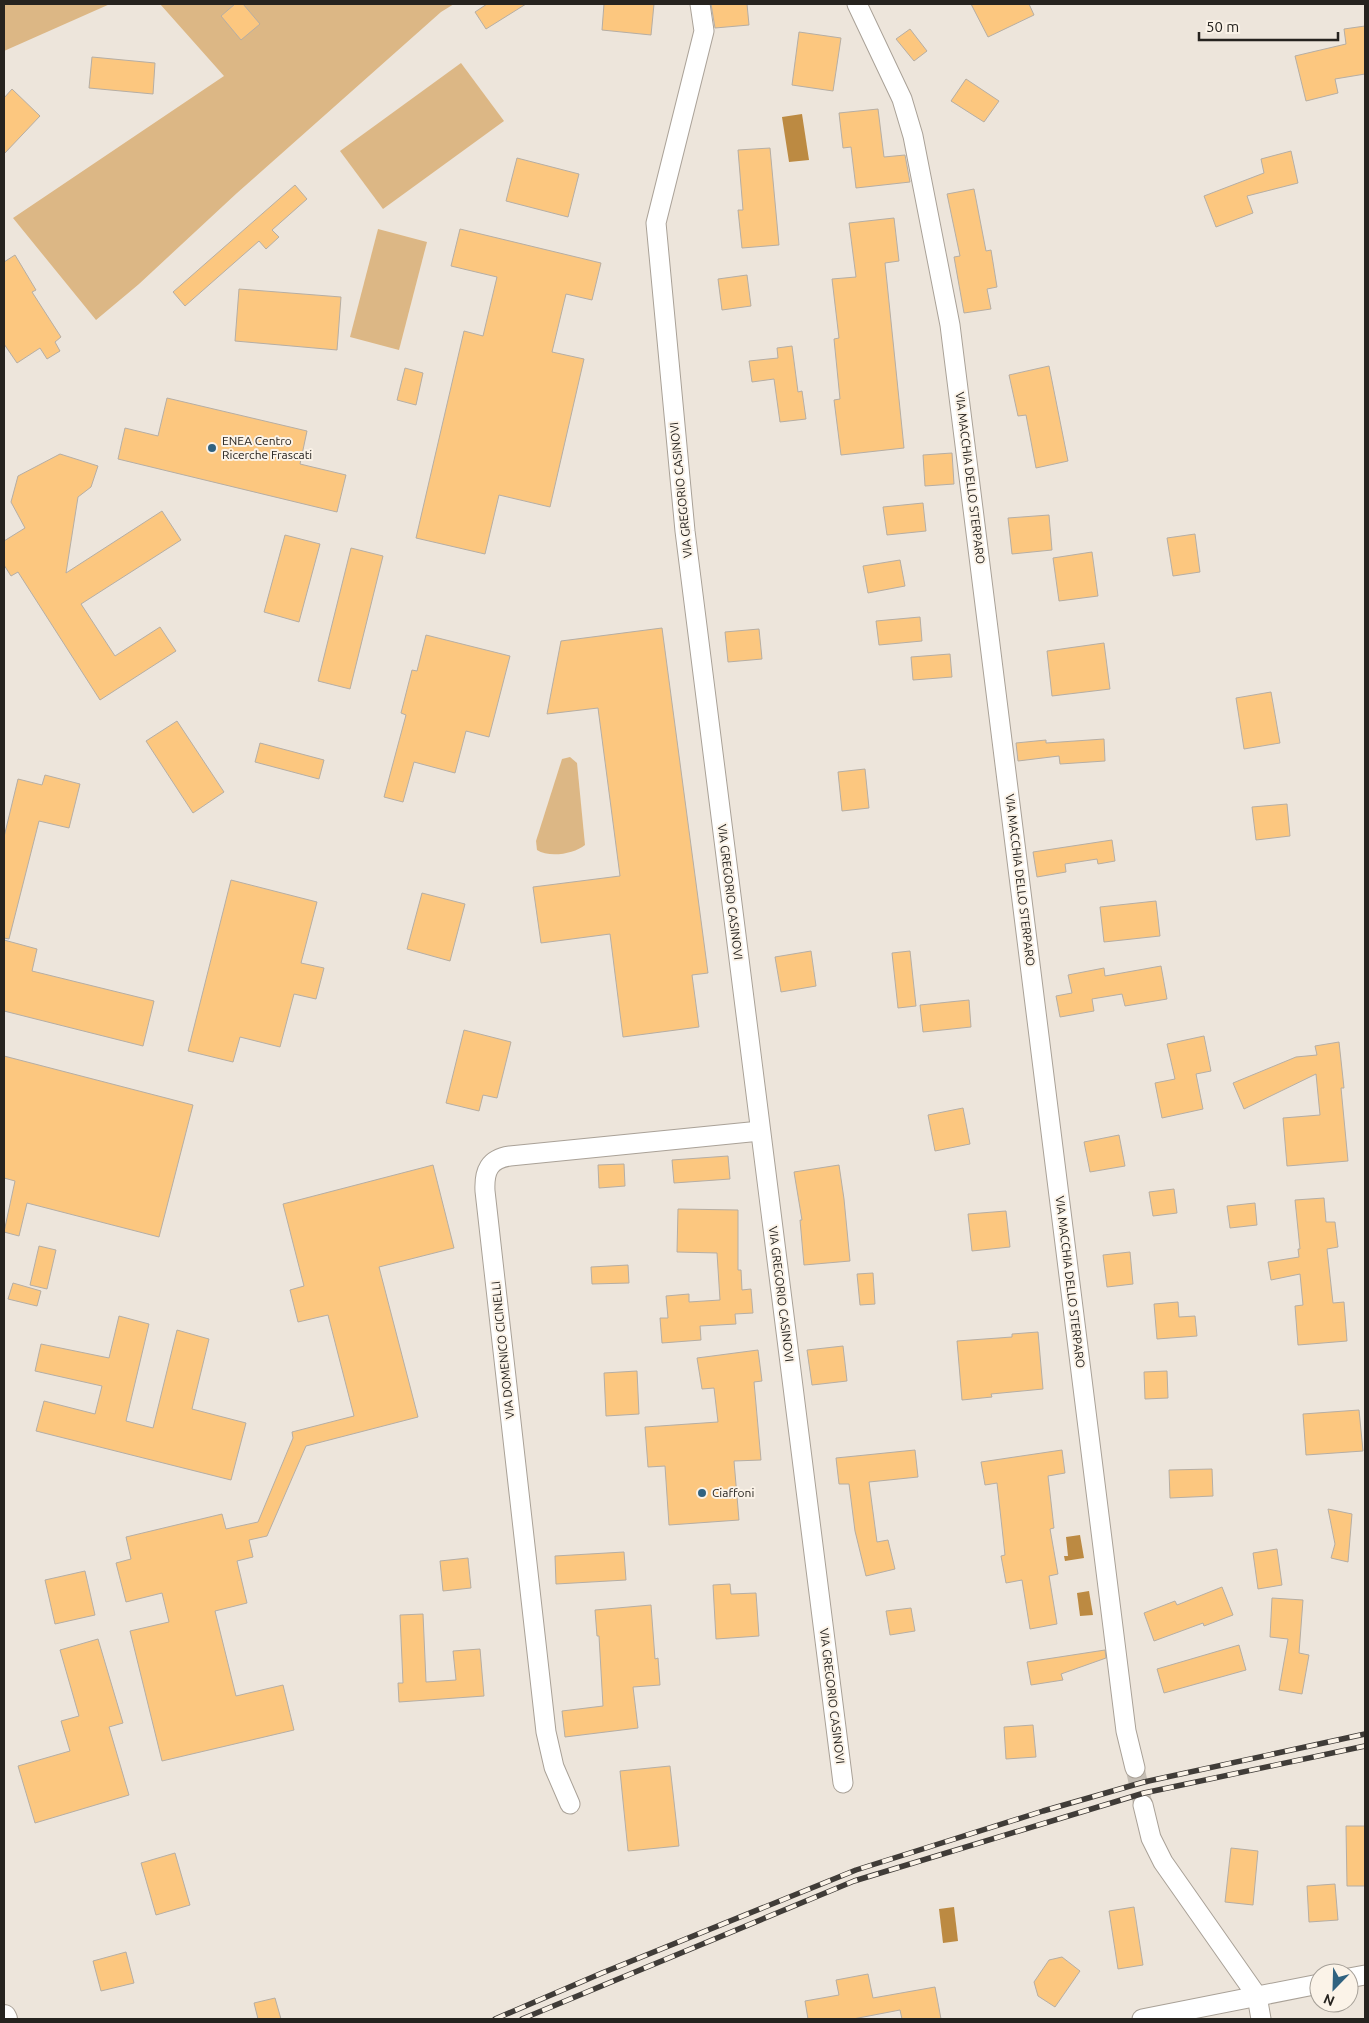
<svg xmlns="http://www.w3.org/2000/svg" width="1369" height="2023" font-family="Ubuntu,sans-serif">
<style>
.green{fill:#dcb785}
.water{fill:#bc8a42}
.building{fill:#fcc77f;stroke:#b6aea4}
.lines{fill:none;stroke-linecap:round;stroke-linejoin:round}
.minor-tunnel{stroke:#c5beb5;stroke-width:19;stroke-dasharray:19 9;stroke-linecap:butt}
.minor-casing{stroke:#a9a197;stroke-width:21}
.tertiary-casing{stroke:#a9a197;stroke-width:26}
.minor{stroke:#fff;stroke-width:19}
.tertiary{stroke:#fff;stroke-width:24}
.rail-casing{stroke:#403c38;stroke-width:5.5}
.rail{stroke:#fbf3e8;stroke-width:4;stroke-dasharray:11;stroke-linecap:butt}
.poi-dot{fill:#306280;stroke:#fbf3e8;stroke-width:2}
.labels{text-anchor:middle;stroke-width:4;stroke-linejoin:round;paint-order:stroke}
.poi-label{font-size:12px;fill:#26231f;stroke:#fbf3e8;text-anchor:start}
.street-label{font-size:12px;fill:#26231f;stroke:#fbf3e8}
</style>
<rect width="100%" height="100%" fill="#ede5db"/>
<g class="green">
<path d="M4,4H110L4,51Z"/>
<path d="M160,4H454L441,12L237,193L139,284L96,320L13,218L224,76Z"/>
<path d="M461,63L504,121L383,209L340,151Z"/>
<path d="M378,229L427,242L399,350L350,337Z"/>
<path d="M570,757L577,763L585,845C574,854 549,858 537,850L536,841L562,759Z"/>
</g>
<g class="water">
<path d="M802,114L809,160L789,162L782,117Z"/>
<path d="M1080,1535L1084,1558L1065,1561L1064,1556H1068L1066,1537Z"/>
<path d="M1089,1591L1093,1615L1080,1616L1077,1593Z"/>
<path d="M954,1907L958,1941L943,1943L939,1909Z"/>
</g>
<g class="building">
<path d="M235,4H243L260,24L241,40L221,16Z"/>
<path d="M487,4H526L486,29L475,12Z"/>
<path d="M604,4H654L651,35L602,30Z"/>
<path d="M711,4H747L749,25L715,28Z"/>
<path d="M971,4H1029L1034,15L988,37Z"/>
<path d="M1365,26V74L1335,79L1338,93L1306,101L1295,56L1346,44L1344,29Z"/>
<path d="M910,29L927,51L914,61L896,39Z"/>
<path d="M799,32L841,38L833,91L792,85Z"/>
<path d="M92,57L155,63L153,94L89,88Z"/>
<path d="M966,79L999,101L984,122L951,101Z"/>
<path d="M12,89L40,116L4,154V98Z"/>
<path d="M878,109L884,157L905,155L910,182L856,188L851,147L843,148L839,113Z"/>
<path d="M770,148L779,245L742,248L738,210H743L738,150Z"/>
<path d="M1291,151L1298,183L1247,196L1253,213L1216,227L1204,196L1264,173L1261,159Z"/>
<path d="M517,158L579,174L568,217L506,201Z"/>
<path d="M295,185L307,199L272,230L279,237L266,249L259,241L185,306L173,292Z"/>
<path d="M974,189L986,251L991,250L997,287L987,289L991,309L964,313L954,257L960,256L947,194Z"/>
<path d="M894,218L899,261L885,263L904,448L841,455L834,400L840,399L834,339L839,338L832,279L856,277L849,223Z"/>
<path d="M460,229L601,263L592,300L566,294L552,352L584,359L550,507L499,495L485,554L416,538L464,331L483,336L497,277L451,266Z"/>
<path d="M15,255L36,290L32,292L61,337L55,342L60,351L47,359L40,348L17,363L4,344V262Z"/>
<path d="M747,275L751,306L722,310L718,279Z"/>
<path d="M239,289L341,297L337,350L235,341Z"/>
<path d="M792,346L798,392L802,391L806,419L780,422L774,379L752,382L749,361L778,358L777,348Z"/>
<path d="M1049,366L1068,461L1036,468L1026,415L1018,416L1009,375Z"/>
<path d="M405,368L423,373L416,405L397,400Z"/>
<path d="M167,398L307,431L300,464L346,475L337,512L118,459L125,428L158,436Z"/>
<path d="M952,453L954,484L925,486L923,455Z"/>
<path d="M60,454L98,466L91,487L78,497L66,573L162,511L181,540L81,604L115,656L160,627L176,651L100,700L18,572L11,576L4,565V541L25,528L11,502L18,476Z"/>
<path d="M923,503L926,531L887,535L883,507Z"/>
<path d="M1049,515L1052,550L1012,554L1008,518Z"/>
<path d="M1195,534L1200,572L1173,576L1167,538Z"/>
<path d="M285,535L320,544L299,622L264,612Z"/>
<path d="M351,548L383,556L350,689L318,681Z"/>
<path d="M1092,552L1098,596L1059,601L1053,558Z"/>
<path d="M900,560L905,586L868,593L863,566Z"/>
<path d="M920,617L922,641L879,645L876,621Z"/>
<path d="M662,628L708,973L692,975L699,1027L623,1037L610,934L541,943L533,887L620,876L598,708L547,714L561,641Z"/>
<path d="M759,629L762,659L728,662L725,632Z"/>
<path d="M426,635L510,656L489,737L466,731L455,773L414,762L403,802L384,797L406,715L401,713L412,670L417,671Z"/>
<path d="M1104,643L1110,689L1052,696L1047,651Z"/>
<path d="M950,654L952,677L913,680L911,657Z"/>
<path d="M1271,692L1280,743L1244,749L1236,698Z"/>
<path d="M177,721L224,792L193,813L146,741Z"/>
<path d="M1104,739L1105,761L1060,764L1059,756L1018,761L1016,743L1046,740V743Z"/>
<path d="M260,743L324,760L319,779L255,762Z"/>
<path d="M865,769L869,808L842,811L838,772Z"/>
<path d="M45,775L80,784L69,828L39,821L9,939L4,938V837L18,779L42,785Z"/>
<path d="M1287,804L1290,836L1256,840L1252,807Z"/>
<path d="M1112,840L1115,861L1098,864L1097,859L1065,864L1066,872L1037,877L1033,852Z"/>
<path d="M231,880L317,902L301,963L324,968L316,999L294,994L280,1047L240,1037L233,1062L188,1051Z"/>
<path d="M422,893L465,904L450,961L407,949Z"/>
<path d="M1156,901L1160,936L1104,942L1100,907Z"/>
<path d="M4,940L37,949L32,971L154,1001L143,1046L4,1011Z"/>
<path d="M811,951L816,986L781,992L775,957Z"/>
<path d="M910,951L916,1006L898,1008L892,953Z"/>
<path d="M1161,966L1167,999L1125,1006L1122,994L1092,999L1094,1011L1060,1017L1056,996L1072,993L1068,975L1104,968L1105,976Z"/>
<path d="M969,1000L971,1027L923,1032L920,1005Z"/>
<path d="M464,1030L511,1042L497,1098L483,1095L479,1111L446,1103Z"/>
<path d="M1204,1036L1211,1071L1196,1074L1203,1109L1162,1118L1155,1083L1175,1079L1167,1044Z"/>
<path d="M1339,1042L1344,1088H1341L1348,1161L1287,1166L1283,1118L1320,1115L1316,1074L1244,1109L1233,1083L1296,1057L1317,1055L1315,1046Z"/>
<path d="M4,1056L193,1105L159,1237L27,1203L19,1236L4,1232L15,1181L4,1178Z"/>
<path d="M963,1108L970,1144L935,1151L928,1115Z"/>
<path d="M1119,1135L1125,1166L1090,1172L1084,1142Z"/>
<path d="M728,1156L730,1179L674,1183L672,1160Z"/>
<path d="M624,1164L625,1186L599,1188L598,1165Z"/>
<path d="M433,1165L454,1248L379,1267L418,1417L306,1446L267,1536L249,1540L253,1557L237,1561L247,1603L215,1611L236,1696L283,1685L294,1730L162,1761L130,1631L169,1622L162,1593L126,1602L116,1563L131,1559L126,1537L222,1514L226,1529L258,1522L293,1438L292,1432L354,1416L328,1315L298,1322L290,1290L304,1286L283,1204Z"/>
<path d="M839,1165L844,1199L850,1261L804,1265L800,1220H802L794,1172Z"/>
<path d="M1174,1189L1177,1213L1153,1216L1149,1192Z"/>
<path d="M1324,1198L1326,1222H1335L1338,1247L1327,1249L1333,1303L1344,1302L1347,1341L1298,1345L1295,1306L1303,1305L1300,1274L1271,1280L1268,1262L1299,1257L1298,1249H1300L1295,1200Z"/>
<path d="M1255,1203L1257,1225L1230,1228L1227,1206Z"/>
<path d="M678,1209L738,1210V1270H741L742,1290L751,1289L753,1313L735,1314L736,1324L700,1326L701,1340L662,1343L660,1318H668L666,1296L689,1294V1302L720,1300L717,1253L677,1252Z"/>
<path d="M1006,1211L1010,1247L972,1251L968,1214Z"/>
<path d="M39,1246L56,1250L47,1289L30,1285Z"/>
<path d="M1130,1252L1133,1284L1107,1287L1103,1255Z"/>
<path d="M628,1265L629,1283L592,1284L591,1267Z"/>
<path d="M873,1273L875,1304L860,1305L857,1274Z"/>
<path d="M13,1283L41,1291L37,1306L8,1299Z"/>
<path d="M1178,1302L1179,1317L1195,1316L1197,1336L1157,1339L1154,1304Z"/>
<path d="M119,1316L149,1324L126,1421L153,1428L177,1330L209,1339L192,1409L246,1423L231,1480L36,1431L44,1401L95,1414L102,1386L35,1371L41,1344L109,1358Z"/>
<path d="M1038,1332L1043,1389L991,1394L992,1397L962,1400L957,1341L1012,1337V1334Z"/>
<path d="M843,1346L847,1381L812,1385L807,1350Z"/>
<path d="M758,1350L762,1381L754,1382L761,1460L734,1461L739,1520L669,1525L665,1466L648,1467L645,1427L718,1422L714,1388L702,1389L697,1358Z"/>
<path d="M637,1371L639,1414L606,1416L604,1373Z"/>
<path d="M1167,1371L1168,1398L1145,1399L1144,1372Z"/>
<path d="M1359,1410L1363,1451L1306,1455L1303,1414Z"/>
<path d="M915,1450L918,1477L869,1482L877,1542L888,1540L895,1569L866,1576L855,1531L849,1484H839L836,1458Z"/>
<path d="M1062,1450L1065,1473L1048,1476L1054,1528L1050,1529L1058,1574L1049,1576L1057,1624L1030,1629L1022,1580L1006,1583L1001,1556L1005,1555L997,1483L985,1485L981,1462Z"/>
<path d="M1212,1469L1213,1496L1170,1498L1169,1470Z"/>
<path d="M1328,1509L1352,1514L1348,1562L1331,1558L1335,1544Z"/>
<path d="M1277,1549L1282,1585L1258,1589L1253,1553Z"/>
<path d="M624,1552L626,1580L556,1584L555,1556Z"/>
<path d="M468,1558L471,1588L443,1591L440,1561Z"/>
<path d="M85,1571L95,1615L55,1624L45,1580Z"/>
<path d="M730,1584L731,1594L756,1593L759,1636L716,1639L713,1585Z"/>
<path d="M1222,1587L1233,1615L1204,1626L1203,1623L1154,1641L1144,1613L1175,1601L1177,1605Z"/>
<path d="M1272,1598L1303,1600L1299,1653L1309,1655L1302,1694L1279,1690L1288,1639L1270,1637Z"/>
<path d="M651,1605L655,1659L658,1658L660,1685L633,1687L638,1728L565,1737L562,1711L603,1706L599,1636H597L595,1610Z"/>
<path d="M911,1608L915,1631L890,1635L886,1611Z"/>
<path d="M423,1614L426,1682L456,1680L453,1651L480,1649L484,1696L399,1702L398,1683H403L400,1615Z"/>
<path d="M98,1639L123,1723L109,1727L129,1795L35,1823L18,1766L70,1751L61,1721L79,1716L60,1650Z"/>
<path d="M1239,1645L1246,1670L1164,1693L1157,1669Z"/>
<path d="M1105,1650L1106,1658L1061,1674L1063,1680L1031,1685L1027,1662Z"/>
<path d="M1033,1725L1036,1757L1006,1759L1004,1727Z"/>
<path d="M670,1766L679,1846L628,1851L620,1771Z"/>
<path d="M1346,1826H1365V1886H1347Z"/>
<path d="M1231,1848L1258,1851L1253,1905L1225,1902Z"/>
<path d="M175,1853L190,1905L156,1915L141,1863Z"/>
<path d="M1335,1884L1338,1920L1309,1922L1307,1886Z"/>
<path d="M1134,1907L1143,1965L1118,1969L1109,1911Z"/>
<path d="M126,1952L134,1983L101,1991L93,1961Z"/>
<path d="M1062,1957L1080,1971L1055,2007L1038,1996L1034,1982L1049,1960Z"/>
<path d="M868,1974L873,1998L935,1987L941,2019H902L900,2010L853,2019H808L805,2001L839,1995L836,1980Z"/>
<path d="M275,1998L281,2019H258L254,2003Z"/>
</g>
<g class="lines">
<path class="minor-tunnel" d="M1135,1768L1143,1805"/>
<g class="minor-casing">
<g id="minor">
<path d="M700,4L704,31L656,223L685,531L843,1783"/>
<path d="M857,4L902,99L913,136L950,325L1126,1731L1135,1768"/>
<path d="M570,1804L554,1767L546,1732L485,1191C484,1171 489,1159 510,1156L760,1131"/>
<path d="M1143,1805L1151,1838L1163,1862L1257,1996L1261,2019"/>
<path d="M1349,1978L1365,1975"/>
<path d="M1142,2019L1319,1984"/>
</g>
</g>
<g class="tertiary-casing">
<path id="tertiary" d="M4,2017L5,2019"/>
</g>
<use href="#minor" class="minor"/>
<use href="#tertiary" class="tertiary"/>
<g class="rail-casing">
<g id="rail">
<path d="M495,2019L602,1973L856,1870L1043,1811L1144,1782L1365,1734"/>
<path d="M522,2019L854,1881L1144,1793L1365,1746"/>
</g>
</g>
<use href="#rail" class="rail"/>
</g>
<g class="poi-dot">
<circle cx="212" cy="448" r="5"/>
<circle cx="702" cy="1493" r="5"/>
</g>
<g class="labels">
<g class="poi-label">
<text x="222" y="445">ENEA Centro<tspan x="222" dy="14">Ricerche Frascati</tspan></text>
<text x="712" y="1497">Ciaffoni</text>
</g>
<g class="street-label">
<text transform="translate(970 478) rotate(83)" y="4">VIA MACCHIA DELLO STERPARO</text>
<text transform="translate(681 490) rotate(-96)" y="4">VIA GREGORIO CASINOVI</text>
<text transform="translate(1020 880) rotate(83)" y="4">VIA MACCHIA DELLO STERPARO</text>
<text transform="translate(730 892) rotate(83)" y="4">VIA GREGORIO CASINOVI</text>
<text transform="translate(1070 1282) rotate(83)" y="4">VIA MACCHIA DELLO STERPARO</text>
<text transform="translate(781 1294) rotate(83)" y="4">VIA GREGORIO CASINOVI</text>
<text transform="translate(503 1350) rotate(-96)" y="4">VIA DOMENICO CICINELLI</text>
<text transform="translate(832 1696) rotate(83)" y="4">VIA GREGORIO CASINOVI</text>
</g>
</g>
<rect width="1369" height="2023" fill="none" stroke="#26231f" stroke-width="10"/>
<g transform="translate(1334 1988) rotate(203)"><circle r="24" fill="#fbf3e8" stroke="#a6a098"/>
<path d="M0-4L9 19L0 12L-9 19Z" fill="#306280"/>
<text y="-8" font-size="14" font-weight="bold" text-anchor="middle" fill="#26231f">N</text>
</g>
<path d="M1199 32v8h139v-8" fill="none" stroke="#26231f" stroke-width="2.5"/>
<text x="1206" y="32" font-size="15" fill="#26231f" stroke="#fbf3e8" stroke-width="4" paint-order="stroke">50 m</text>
</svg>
